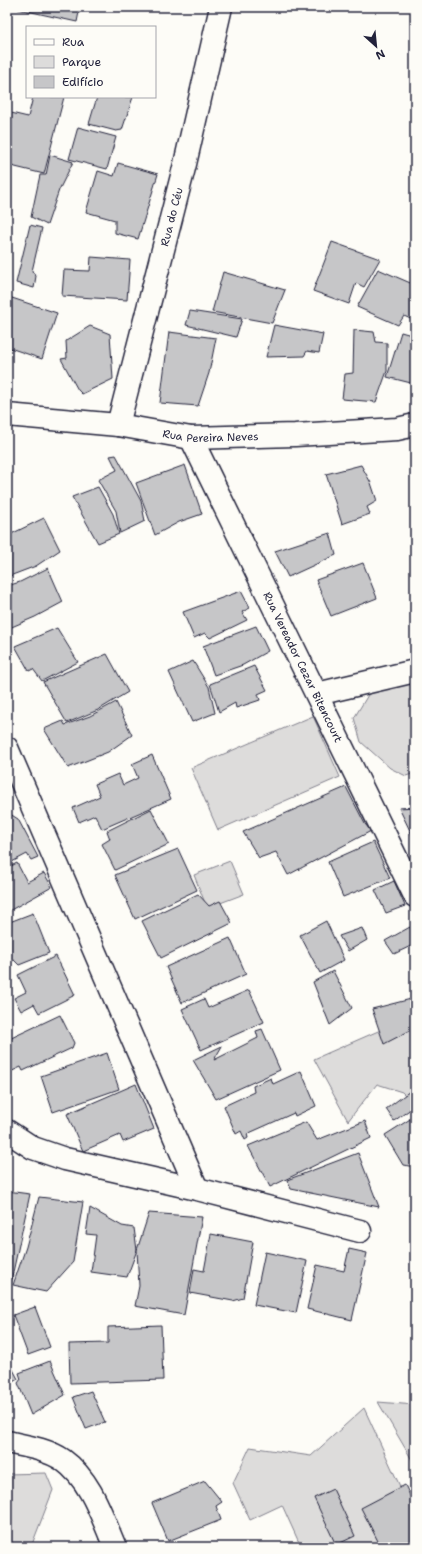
<svg xmlns="http://www.w3.org/2000/svg" width="422" height="1554" font-family="'Shantell Sans',sans-serif">
<style>
.green{fill:#dddcdb;stroke:#807f8b}
.building{fill:#c6c6c8;stroke:#22223b}
.lines{fill:none;stroke-linecap:round;stroke-linejoin:round}
.street-casing{stroke:#22223b;stroke-width:25}
.street{stroke:#fdfcf7;stroke-width:22}
.labels{text-anchor:middle;stroke-width:4;stroke-linejoin:round;paint-order:stroke}
.street-label{font-size:11px;fill:#22223b;stroke:#fdfcf7}
</style>
<rect width="100%" height="100%" fill="#fdfcf7"/>
<filter id="ink" filterUnits="userSpaceOnUse"><feTurbulence type="fractalNoise" baseFrequency=".025" numOctaves="2"/><feDisplacementMap in="SourceGraphic" scale="8" xChannelSelector="R" yChannelSelector="G"/><feConvolveMatrix kernelMatrix="1 2 1 2 8 2 1 2 1" color-interpolation-filters="sRGB"/></filter>
<g filter="url(#ink)">
<g class="green">
<path d="M415,682V773L406,776L390,768L361,742L354,718L371,690Z"/>
<path d="M313,716L340,777L218,830L191,768Z"/>
<path d="M230,861L244,894L207,908L194,875Z"/>
<path d="M415,1015V1105L402,1092L377,1084L348,1121L314,1059Z"/>
<path d="M378,1402L415,1405V1465Z"/>
<path d="M364,1408L415,1519V1547H301L282,1505L250,1520L233,1483L250,1447L311,1456Z"/>
<path d="M46,1473L53,1490L31,1547H7V1474Z"/>
</g>
<g class="building">
<path d="M18,7H80L77,22L18,9Z"/>
<path d="M33,97H64L44,174L7,165V112L28,117Z"/>
<path d="M97,97H133L122,130L116,131L89,124Z"/>
<path d="M78,127L116,137L107,169L69,159Z"/>
<path d="M50,155L73,162L59,190L47,225L31,217L40,175H46Z"/>
<path d="M118,163L158,174L138,239L115,233V220L86,212L98,171L114,176Z"/>
<path d="M30,225L42,228L32,271L36,276L34,288L16,283Z"/>
<path d="M332,242L380,259L364,287L356,283L349,304L313,291Z"/>
<path d="M91,257L130,260L127,300L62,296L64,270L90,271Z"/>
<path d="M378,269L415,285V321L404,316L398,325L357,307Z"/>
<path d="M223,272L285,290L272,323L212,312Z"/>
<path d="M9,297L57,313L42,359L7,347V301Z"/>
<path d="M190,311L242,319L236,337L186,325Z"/>
<path d="M274,325L323,334L319,353L307,351L304,356L266,357Z"/>
<path d="M90,326L110,334L113,379L82,394L78,390L61,359L67,358L66,341Z"/>
<path d="M354,330L374,332L376,342L387,343V371L376,402L342,399L345,374L353,373Z"/>
<path d="M169,332L216,338L209,373L198,406L160,403Z"/>
<path d="M401,332L415,336V384L387,377Z"/>
<path d="M116,455L141,501L145,521L120,533L116,511L98,480L117,470L110,456Z"/>
<path d="M185,465L202,514L179,522L155,535L136,483Z"/>
<path d="M361,465L371,483L377,501L367,507L370,514L342,524L326,474Z"/>
<path d="M98,487L113,514L119,534L98,543L72,497Z"/>
<path d="M44,518L60,550L36,566L7,577V536Z"/>
<path d="M330,533L336,555L288,577L275,551Z"/>
<path d="M363,563L377,598L331,616L316,580Z"/>
<path d="M48,568L63,602L35,617L7,629V586L20,582Z"/>
<path d="M241,591L250,608L242,612L247,620L210,638L205,633L194,638L183,612Z"/>
<path d="M256,626L268,651L243,665L214,675L203,646Z"/>
<path d="M57,628L78,662L42,681L33,669L29,671L15,646Z"/>
<path d="M107,654L128,692L98,710L67,723L43,682Z"/>
<path d="M193,661L209,687L215,713L192,722L169,672Z"/>
<path d="M254,666L267,690L258,694L260,700L236,708L235,703L219,712L210,684Z"/>
<path d="M116,702L132,735L108,752L68,768L44,729L63,721L65,725L90,716Z"/>
<path d="M152,755L171,799L102,829L95,815L79,822L73,808L100,796L95,784L118,774L123,785L138,778L132,764Z"/>
<path d="M346,787L365,824L371,831L288,875L276,852L259,858L243,832Z"/>
<path d="M415,807V841L399,808Z"/>
<path d="M7,808L10,814L18,819L38,857L31,860L27,854L10,863L7,861Z"/>
<path d="M151,809L169,844L115,870L102,844L110,839L107,831Z"/>
<path d="M373,842L390,878L343,897L328,862Z"/>
<path d="M178,849L197,890L135,919L115,875Z"/>
<path d="M17,863L27,882L44,873L52,887L7,912V868Z"/>
<path d="M394,881L405,906L386,913L375,890Z"/>
<path d="M198,894L209,906L220,901L232,923L161,958L142,921Z"/>
<path d="M33,913L49,953L19,965L14,960L7,963V923Z"/>
<path d="M326,921L344,960L320,973L300,935Z"/>
<path d="M410,927L415,936V944L394,954L385,941Z"/>
<path d="M362,928L367,940L348,951L339,936Z"/>
<path d="M230,938L246,974L182,1003L166,967Z"/>
<path d="M56,956L75,995L39,1013L34,1004L21,1011L14,998L26,992L18,975Z"/>
<path d="M333,971L352,1008L330,1025L313,982Z"/>
<path d="M249,990L264,1022L201,1050L182,1009L204,999L208,1008Z"/>
<path d="M415,998V1034L411,1030L384,1044L372,1009Z"/>
<path d="M60,1015L74,1043L72,1048L23,1071L21,1067L8,1073L7,1040Z"/>
<path d="M262,1029L280,1070L216,1099L193,1060L222,1046L214,1060L258,1038L256,1031Z"/>
<path d="M107,1053L119,1089L53,1112L41,1076Z"/>
<path d="M301,1071L316,1106L295,1116L294,1113L247,1134L248,1138L245,1140L241,1131L236,1134L224,1106L254,1092L253,1086L271,1078L273,1084Z"/>
<path d="M136,1084L154,1129L123,1142L120,1135L83,1151L67,1114Z"/>
<path d="M410,1091L415,1101V1106L394,1121L386,1109Z"/>
<path d="M415,1116V1167L403,1165L385,1135Z"/>
<path d="M365,1121L371,1138L270,1187L248,1146L306,1122L317,1140Z"/>
<path d="M358,1153L379,1207L291,1189L287,1180Z"/>
<path d="M7,1191L30,1194L10,1286H7Z"/>
<path d="M39,1197L83,1202L73,1262L46,1292L13,1285L26,1247Z"/>
<path d="M90,1208L122,1226L134,1228L137,1250L127,1277L91,1272L96,1235L86,1234Z"/>
<path d="M149,1213L202,1217L184,1315L135,1306L139,1286L137,1250Z"/>
<path d="M211,1234L253,1242L243,1298L233,1301L190,1293L194,1269L204,1271Z"/>
<path d="M349,1249L367,1253L352,1320L307,1309L317,1265L344,1271Z"/>
<path d="M265,1252L307,1261L296,1313L254,1305Z"/>
<path d="M35,1307L50,1347L28,1355L13,1315Z"/>
<path d="M161,1325L163,1380L70,1383L69,1344L108,1343V1327Z"/>
<path d="M7,1358L18,1379L7,1385Z"/>
<path d="M50,1361L65,1395L31,1415L18,1383L21,1379L19,1373Z"/>
<path d="M91,1391L105,1422L86,1429L73,1397Z"/>
<path d="M205,1481L222,1502L216,1506L221,1520L168,1541L152,1503Z"/>
<path d="M405,1485L415,1506V1545L411,1547H381L361,1508Z"/>
<path d="M333,1489L355,1536L336,1545L314,1498Z"/>
</g>
<g class="lines">
<g class="street-casing">
<g id="street">
<path id="s1" d="M7,415L118,425L191,438L295,435L397,429L415,425"/>
<path id="s2" d="M118,425L185,164L221,7"/>
<path id="s3" d="M191,438L415,896"/>
<path d="M317,694L415,671"/>
<path d="M7,748L197,1189"/>
<path d="M7,1131L33,1148L65,1159L197,1189L360,1231"/>
<path d="M7,1442C25,1446 47,1449 63,1460C91,1480 102,1517 115,1547"/>
</g>
</g>
<use href="#street" class="street"/>
</g>
</g>
<g class="labels">
<g class="street-label">
<text dy="4" stroke="none"><textPath href="#s2" startOffset="215">Rua do Céu</textPath></text>
<text dy="4" stroke="none"><textPath href="#s1" startOffset="205">Rua Pereira Neves</textPath></text>
<text dy="4" stroke="none"><textPath href="#s3" startOffset="255">Rua Vereador Cezar Bitencourt</textPath></text>
</g>
</g>
<rect width="422" height="1554" fill="none" stroke="#fdfcf7" stroke-width="24"/>
<rect x="12" y="12" width="398" height="1530" fill="none" stroke="#22223b" stroke-width="1.5" filter="url(#ink)"/>
<rect x="26" y="26" width="130" height="72" fill="#fdfcf7" stroke="#a5a5ac"/>
<rect x="34" y="39" width="20" height="6" fill="#fdfcf7" stroke="#a5a5ac"/>
<text x="62" y="46" font-size="12" fill="#22223b">Rua</text>
<rect x="34" y="56" width="20" height="12" fill="#dddcdb" stroke="#a5a5ac"/>
<text x="62" y="66" font-size="12" fill="#22223b">Parque</text>
<rect x="34" y="76" width="20" height="12" fill="#c6c6c8" stroke="#a5a5ac"/>
<text x="62" y="86" font-size="12" fill="#22223b">Edifício</text>
<g transform="translate(376 46) rotate(153)" stroke="#fdfcf7" stroke-width="3" paint-order="stroke">
<path d="M0-3L7 15L0 10L-7 15Z" fill="#22223b"/>
<text y="-6" font-size="11" font-weight="bold" text-anchor="middle" fill="#22223b">N</text>
</g>
</svg>
